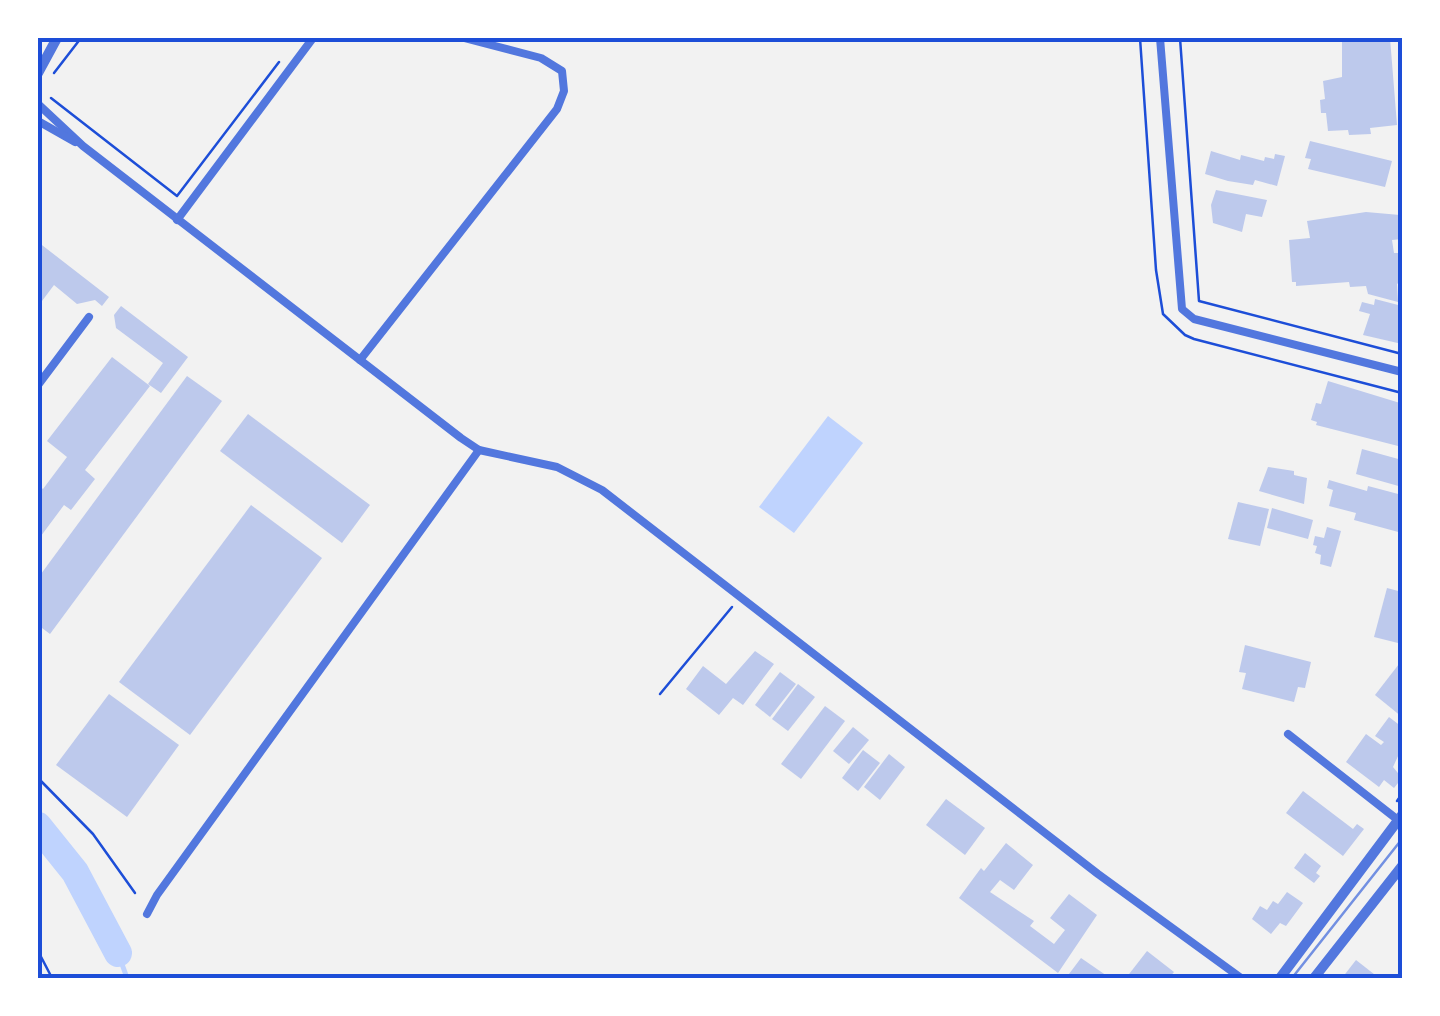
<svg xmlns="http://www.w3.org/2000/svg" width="1440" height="1016" font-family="Montserrat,sans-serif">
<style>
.water{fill:#bfd3fe}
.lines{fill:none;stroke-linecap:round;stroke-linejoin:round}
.stream{stroke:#bfd3fe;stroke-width:5}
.river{stroke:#bfd3fe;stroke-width:28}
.building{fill:#bdc9ec}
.path{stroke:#1d4ed8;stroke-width:2.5}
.minor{stroke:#5277de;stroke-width:8}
.tertiary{stroke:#5277de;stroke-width:10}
.tram{stroke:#7290e2;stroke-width:2.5}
.neatline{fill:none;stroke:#1d4ed8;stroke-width:4}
</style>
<rect width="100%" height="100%" fill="#f2f2f2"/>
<path class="water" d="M828,416L863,443L794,533L759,507Z"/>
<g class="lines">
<path class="stream" d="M118,953L127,978"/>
<path class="river" d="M38,826L75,872L118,953"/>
</g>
<g class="building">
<path d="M1342,38H1390L1397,125L1370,128L1371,134L1349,135L1348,130L1328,131L1326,113H1321L1320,100L1325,99L1323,81L1342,77Z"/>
<path d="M1310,141L1392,161L1385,187L1308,169L1311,159L1305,158Z"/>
<path d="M1211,151L1240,160L1241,155L1264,161L1265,157L1274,159L1275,154L1285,156L1277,186L1255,180L1253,185L1228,181L1205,174Z"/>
<path d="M1216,190L1267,200L1262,217L1246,214L1242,232L1213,223L1211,205Z"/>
<path d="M1366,212L1400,215L1402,239L1392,240L1394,253H1402V280L1397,284L1398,302L1368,294L1366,286L1350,287L1349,282L1296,286V282H1292L1289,240L1310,238L1307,221Z"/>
<path d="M38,242L109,297L102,306L95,300L77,304L54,285L42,301L38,298Z"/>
<path d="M1375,299L1402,306V344L1363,335L1370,314L1359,311L1362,302L1374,305Z"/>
<path d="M121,306L188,357L161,393L148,384L163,363L116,328L114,315Z"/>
<path d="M112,357L150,386L85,470L95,479L71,510L64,505L38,540V485L43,489L67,457L47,441Z"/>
<path d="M187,376L222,401L50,634L38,625V578Z"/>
<path d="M1328,381L1400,403L1402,447L1316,425L1317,422L1311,420L1316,403L1321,404Z"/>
<path d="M248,414L370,505L342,543L220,451Z"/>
<path d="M1362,449L1402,460V487L1356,474Z"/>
<path d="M1268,467L1294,471V475L1307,478L1304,504L1259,491Z"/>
<path d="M1329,480L1367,491L1368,486L1402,495V533L1354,520L1356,513L1329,506L1333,490L1327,488Z"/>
<path d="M1238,502L1269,509L1260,546L1228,539Z"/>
<path d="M251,505L322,558L190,735L119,682Z"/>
<path d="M1272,508L1313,520L1308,539L1267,528Z"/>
<path d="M1327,527L1341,531L1331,567L1320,564L1321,555L1315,553L1317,546L1313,545L1315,536L1324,538Z"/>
<path d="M1387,588L1402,592V644L1374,637Z"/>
<path d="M1245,645L1311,662L1305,688L1298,687L1294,702L1242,689L1246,673L1239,672Z"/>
<path d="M755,651L774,664L743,705L733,698L719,715L686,689L703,666L726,684Z"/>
<path d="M1399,664L1402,667V717L1375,695Z"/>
<path d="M780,672L796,684L770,717L755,705Z"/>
<path d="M798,684L815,697L788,731L772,719Z"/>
<path d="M109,694L179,745L127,817L56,765Z"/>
<path d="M825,706L845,721L801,779L781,764Z"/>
<path d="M1389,717L1402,727V757L1399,754L1393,767L1402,778L1394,788L1384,780L1379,787L1346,762L1366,734L1381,745L1384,742L1375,736Z"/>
<path d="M853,727L869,740L849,764L833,751Z"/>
<path d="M863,750L880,763L858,791L842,778Z"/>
<path d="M889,754L905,767L880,800L864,787Z"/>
<path d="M1303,791L1353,829L1357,824L1364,829L1343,856L1286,813Z"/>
<path d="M946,799L985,828L965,855L926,825Z"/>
<path d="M1006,843L1033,865L1014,890L1000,880L990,892L1034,921L1030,926L1054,944L1065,930L1050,918L1069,894L1097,915L1058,973L959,898L981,868L984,871Z"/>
<path d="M1305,853L1321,866L1316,873L1320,876L1314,883L1294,868Z"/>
<path d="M1287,892L1303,903L1286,926L1280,923L1271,934L1252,919L1260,906L1267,910L1273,901L1278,904Z"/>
<path d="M1147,951L1174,972L1169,978H1126Z"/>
<path d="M1081,958L1110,978H1066Z"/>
<path d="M1356,960L1379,978H1342Z"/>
</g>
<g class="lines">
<g class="path">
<path d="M1140,38L1156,270L1163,314L1185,335L1194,339L1402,393"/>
<path d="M1180,38L1199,301L1402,354"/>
<path d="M54,73L81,38"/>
<path d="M51,98L177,196L279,62"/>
<path d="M660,694L732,607"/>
<path d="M38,778L93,834L135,893"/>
<path d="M1397,801L1402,794"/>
<path d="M38,951L52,978"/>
</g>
<g class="minor">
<path d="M1160,38L1182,309L1194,319L1402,372"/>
<path d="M38,104L83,146L461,438L479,450L557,467L602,490L1098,874L1241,978"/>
<path d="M38,121L75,142"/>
<path d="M177,220L313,38"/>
<path d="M360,360L557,109L564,91L562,71L541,58L464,38"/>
<path d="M38,385L89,317"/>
<path d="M1288,734L1398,820"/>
<path d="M147,914L157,895L479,450"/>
</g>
<g class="tertiary">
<path d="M38,73L57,38"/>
<path d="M1280,978L1402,815"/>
<path d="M1314,978L1402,866"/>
</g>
<path class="tram" d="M1292,978L1402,839"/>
</g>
<rect width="1440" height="1016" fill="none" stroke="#ffffff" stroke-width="80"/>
<rect x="40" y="40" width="1360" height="936" class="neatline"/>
</svg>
